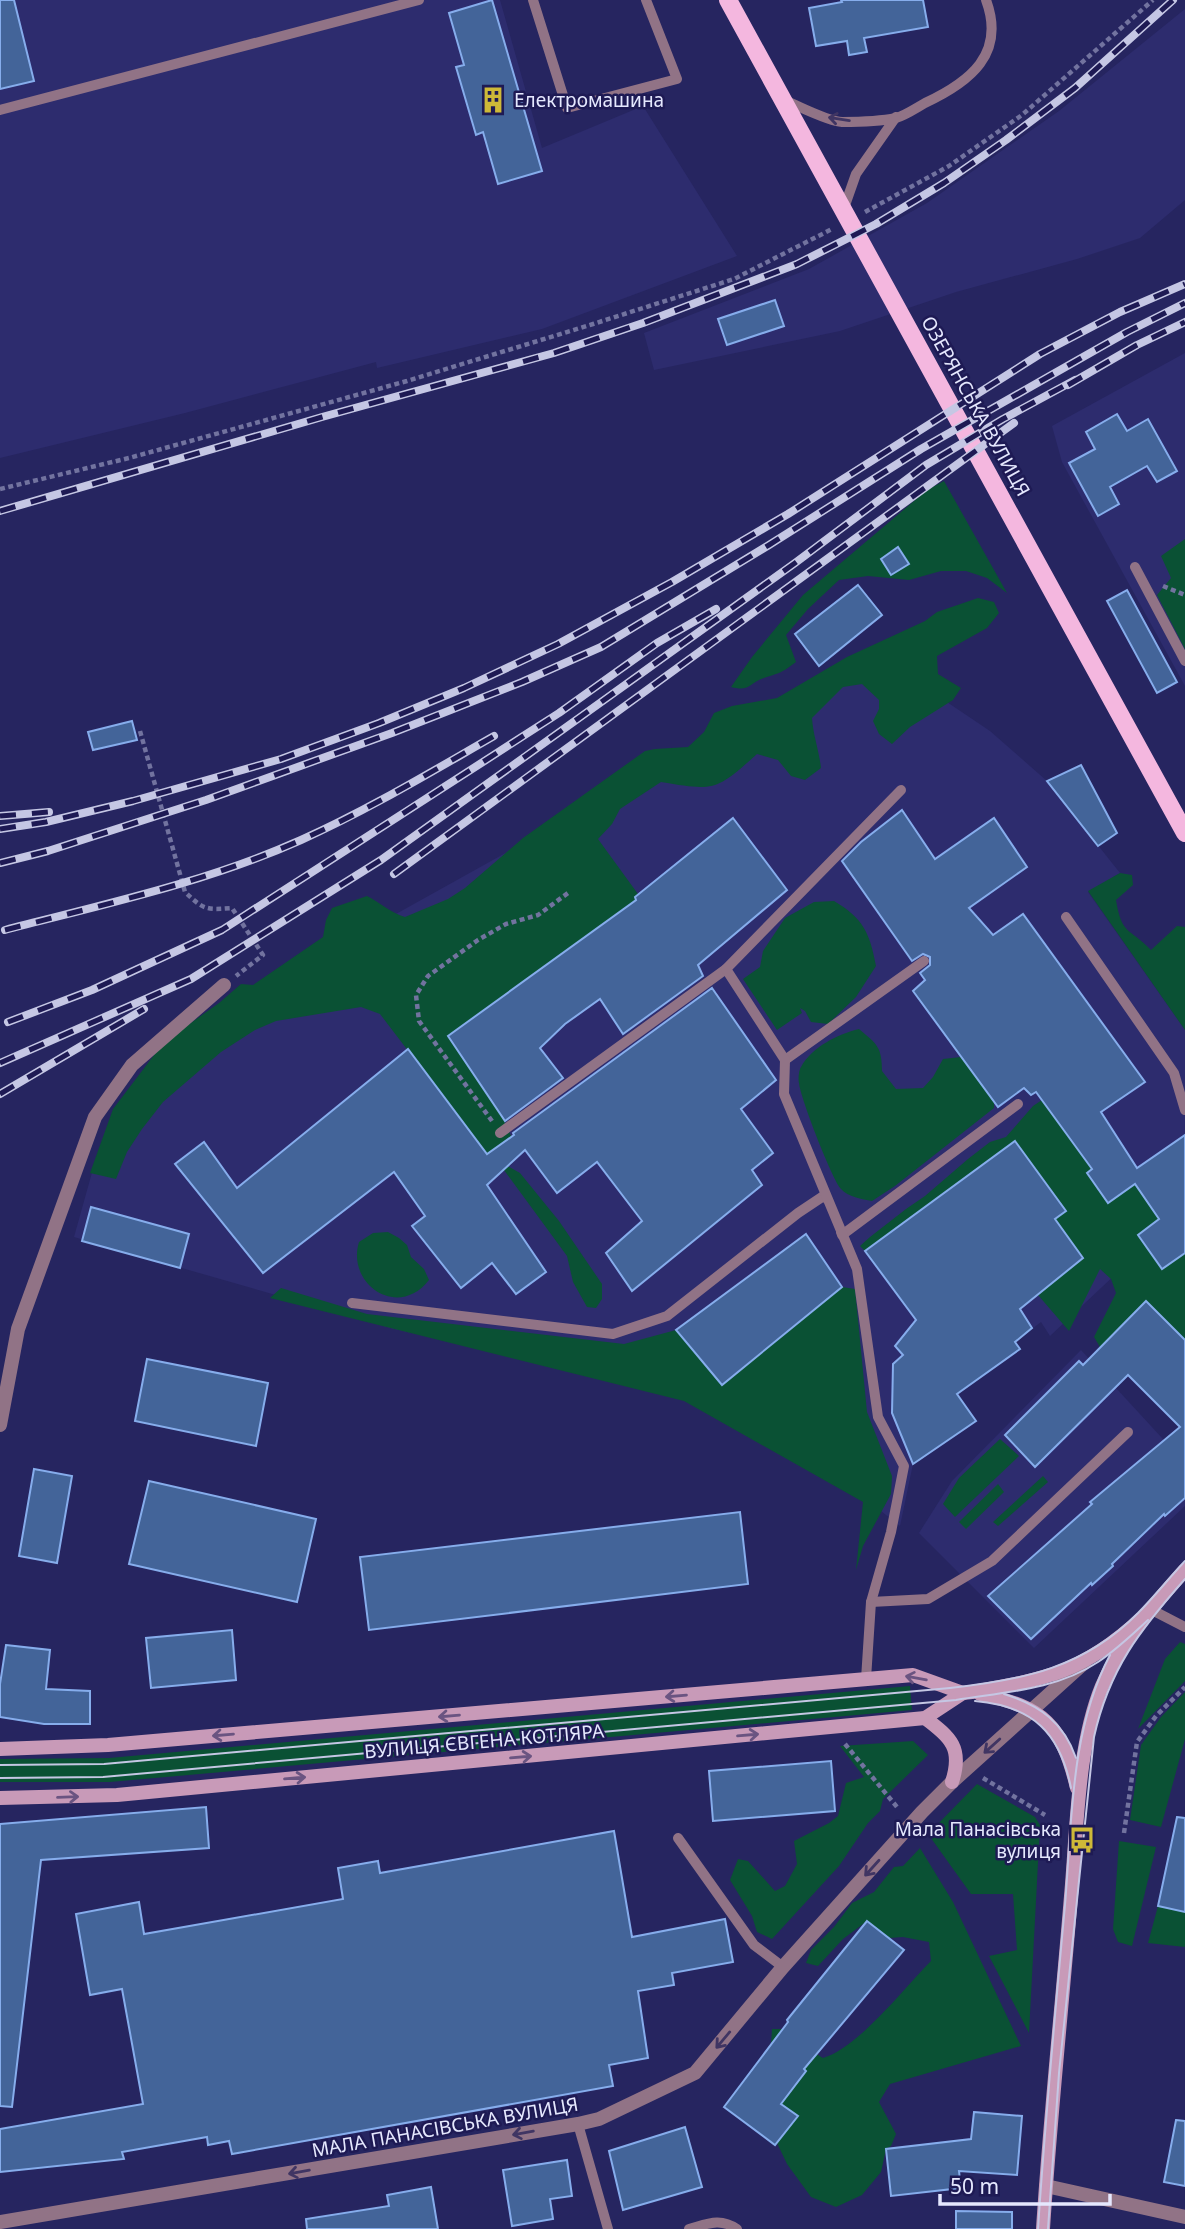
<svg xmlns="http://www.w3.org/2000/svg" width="1185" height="2229" font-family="'Noto Sans',sans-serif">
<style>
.built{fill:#2d2c6e}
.green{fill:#0a5134}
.building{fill:#436499;stroke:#86adec;stroke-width:2}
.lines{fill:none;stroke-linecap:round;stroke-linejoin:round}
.path{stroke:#72739f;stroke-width:4.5;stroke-dasharray:5 3.5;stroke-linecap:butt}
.lane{stroke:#917386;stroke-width:10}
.street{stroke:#917386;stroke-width:14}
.secondary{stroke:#c89ab8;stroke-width:14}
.primary{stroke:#f4b7df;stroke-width:18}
.tram{stroke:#c5c7e4;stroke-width:2}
.rail-casing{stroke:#c5c7e4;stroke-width:8}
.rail{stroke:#1e1a54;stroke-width:5;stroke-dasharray:16;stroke-linecap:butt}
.oneway{stroke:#403563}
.oneway2{stroke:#6a5481}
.labels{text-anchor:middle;stroke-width:5;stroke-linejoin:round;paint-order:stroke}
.poi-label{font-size:19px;fill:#e5e8fe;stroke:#1e1a54;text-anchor:start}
.street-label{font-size:19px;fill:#e5e8fe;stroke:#1e1a54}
</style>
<rect width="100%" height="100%" fill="#262560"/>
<g class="built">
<path d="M0,0H500L542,148L643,106L737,256L542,329L377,368L376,362L185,413L0,458Z"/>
<path d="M1185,9V200L1140,238L1077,259L956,292L840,331L654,370L644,333L809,269L927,203L1059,111Z"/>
<path d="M1185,353V686L1062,462L1052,426Z"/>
<path d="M858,657L935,694L990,731L1047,781L1120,873L1088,892L1185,1030V1163L1090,1234L1119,1271L1050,1336L1041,1322L1015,1342L1020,1349L957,1393L976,1421L913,1464L900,1526L862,1496L689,1396L394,1329L74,1237L93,1169L182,1033Z"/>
<path d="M1081,1350L1185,1463V1506L1034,1648L919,1533L952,1481Z"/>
</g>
<g class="green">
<path d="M944,481L1007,593L987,578L966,571H941L909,580L868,576L839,580L808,609L786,635L796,662C783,672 780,673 764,678C749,683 750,692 731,687L752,657L803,595L927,490Z"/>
<path d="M1185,539V649L1157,595L1171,578L1161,556Z"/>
<path d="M978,598L994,602L999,613L987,628L937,656L938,674L961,688L953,700L910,727L892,744L879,734L873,721L879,709V700L862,684L843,687L812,718C813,735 819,750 821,768L805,780L791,776L778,760L757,754C716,791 715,791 661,782L620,809L612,824L598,839L638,894L635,897L636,900L448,1036L503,1118L515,1145L505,1154L486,1153L380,1014L361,1007L276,1021L255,1030L221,1052L163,1102L142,1129L127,1152L116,1179L90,1173L113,1109L164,1042L219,1003L241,984L253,985L323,937L326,920L332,908L367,896C381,903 391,913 405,917L448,899L465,888L523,838L645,751L655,749L688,747L704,732L714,713L732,706L777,698L847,657L925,621L937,612Z"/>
<path d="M1120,873L1132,875L1133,885L1116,900C1122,936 1129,927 1151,950L1177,926L1185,927V1030L1088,891Z"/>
<path d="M834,901C863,918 870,933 876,966L856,997L828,1024L811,1022L805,1011L800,1008L802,1013L777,1030L743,979L760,967L763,951L785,918L814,902Z"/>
<path d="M859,1029C877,1044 882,1047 882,1071L896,1089L923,1088L933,1077L943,1059L961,1057L994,1101V1108L895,1186L872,1201C862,1199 848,1197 841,1189C832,1179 800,1097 799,1083C798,1078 799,1070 801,1067C812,1047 838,1034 859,1029Z"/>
<path d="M1045,1098L1092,1169L1087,1173L1108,1203L1135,1184L1185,1253V1340L1146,1301L1100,1347L1094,1337L1116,1293L1111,1279L1100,1269L1069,1331L1038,1295L1083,1258L1055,1219L1066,1210L1015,1141L865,1251L860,1246L870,1237L906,1209L925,1196L968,1159L990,1142L1006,1137L1033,1106Z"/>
<path d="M506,1165L520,1173L559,1221L602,1284V1299L596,1308L587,1307L573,1282L567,1256L501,1166Z"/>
<path d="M388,1232L399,1238L407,1245L411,1257L424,1269L429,1280C398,1320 346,1284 359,1242L373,1233Z"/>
<path d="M842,1287L855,1289L867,1412L892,1476L891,1494L863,1546L856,1570L863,1502L684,1401L270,1298L281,1288L367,1314L624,1344L676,1330L722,1385Z"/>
<path d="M1000,1439L1019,1456L955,1517L943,1504L959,1478Z"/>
<path d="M1043,1476L1048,1482L998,1526L993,1522Z"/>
<path d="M998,1484L1004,1492L966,1529L959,1522Z"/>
<path d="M1180,1642L1185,1644V1681L1138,1729L1165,1659Z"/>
<path d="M910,1686L912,1710L110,1782H0V1759L109,1758Z"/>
<path d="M1185,1692V1739L1161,1827L1130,1820L1141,1745L1161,1717Z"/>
<path d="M913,1741L928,1755L883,1799L880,1811L868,1823L839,1866L772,1939L757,1932L752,1916L730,1880L738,1859L748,1861L775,1891L785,1886L797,1864L794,1841L829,1823L838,1816L846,1783L864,1777L840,1746Z"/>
<path d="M977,1784L1035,1817L1040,1825L1029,2033L989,1956L1017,1950L1013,1894H971L928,1834Z"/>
<path d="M1119,1841L1156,1847L1132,1946L1118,1942L1113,1929Z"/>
<path d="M920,1848L953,1902L1021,2046L890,2084L879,2102L896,2134L891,2146L886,2149L881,2172L862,2195L836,2207L811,2197L787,2164L777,2143L797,2116L781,2104L806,2071L771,2044L772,2029H782L798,2043L823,2058C858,2048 904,1988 931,1961L929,1942L903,1937L889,1938L867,1921L843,1939L818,1966L806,1963L811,1950L834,1927L852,1903L874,1892L894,1867L903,1866Z"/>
<path d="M1158,1906L1185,1912V1947L1148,1943Z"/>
</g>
<g class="building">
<path d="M0,0H14L34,81L0,89Z"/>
<path d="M492,0L542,171L498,184L483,132L476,135L456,67L464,65L449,13Z"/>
<path d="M841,0H923L928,27L864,38L867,52L849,55L847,41L816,46L809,8L842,2Z"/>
<path d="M775,300L784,326L727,345L718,319Z"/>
<path d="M1117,414L1127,431L1148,419L1177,471L1157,482L1147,466L1110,487L1119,504L1098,516L1069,463L1095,449L1086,432Z"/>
<path d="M898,547L909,564L891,575L881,559Z"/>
<path d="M858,585L882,615L819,666L795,634Z"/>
<path d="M1127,590L1177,682L1157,693L1107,601Z"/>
<path d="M132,721L137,740L93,750L88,732Z"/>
<path d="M1081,765L1117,833L1098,846L1047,781Z"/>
<path d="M902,810L935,859L994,818L1027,867L969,908L993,935L1023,914L1145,1082L1101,1112L1137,1168L1185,1135V1253L1162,1269L1138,1235L1159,1219L1135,1184L1108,1203L1087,1173L1092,1169L1036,1092L1031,1095L1024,1088L998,1107L913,991L925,980L920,973L930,965V957L923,954L912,961L842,861L861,842Z"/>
<path d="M733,818L787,890L698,965L703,976L623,1034L600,999L565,1024L540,1048L563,1078L505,1121L448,1036L636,900L635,897Z"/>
<path d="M712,988L776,1080L741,1109L773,1153L752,1170L762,1185L632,1291L606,1253L642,1221L597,1162L557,1193L525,1150L487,1185L546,1272L516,1294L492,1263L461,1288L412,1226L425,1216L394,1172L263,1273L175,1164L204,1142L237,1188L408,1049L487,1154L514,1135L513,1133Z"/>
<path d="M1015,1141L1066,1211L1055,1219L1083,1258L1020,1309L1032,1328L1015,1342L1020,1349L957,1394L976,1421L913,1464L892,1413L893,1364L903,1355L895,1346L916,1320L865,1251Z"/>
<path d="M91,1207L189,1234L180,1268L82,1241Z"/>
<path d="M806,1234L842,1287L722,1385L676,1330Z"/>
<path d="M1146,1301L1185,1340V1498L1165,1516L1164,1514L1112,1564L1113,1566L1092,1585L1091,1583L1031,1639L988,1596L1092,1504L1090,1502L1180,1427L1128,1375L1035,1467L1005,1435L1079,1361L1083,1365Z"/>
<path d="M147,1359L268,1383L256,1446L135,1421Z"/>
<path d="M34,1469L72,1476L57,1563L19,1556Z"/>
<path d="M149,1481L316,1519L297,1602L129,1564Z"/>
<path d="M740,1512L748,1584L369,1630L360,1557Z"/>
<path d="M232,1630L236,1680L151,1688L146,1638Z"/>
<path d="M6,1645L50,1650L46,1689L90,1691V1724H44L0,1717V1684Z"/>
<path d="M831,1761L835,1811L713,1821L709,1771Z"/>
<path d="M206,1807L209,1848L41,1860L12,2107L0,2106V1824Z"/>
<path d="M1177,1817L1185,1818V1912L1158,1906Z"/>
<path d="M614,1831L632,1937L725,1919L733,1962L672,1973L674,1985L638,1991L648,2058L609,2065L613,2086L232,2154L229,2141L208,2145L207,2137L122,2152L124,2159L0,2172V2129L143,2104L122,1989L90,1995L76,1914L139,1902L144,1934L343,1899L338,1868L378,1861L380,1873Z"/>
<path d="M867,1921L904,1950L804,2069L806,2071L781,2104L798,2116L775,2145L724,2107L788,2022L787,2020Z"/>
<path d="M974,2112L1022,2116L1017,2175L959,2171L961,2188L891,2196L886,2149L971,2139Z"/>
<path d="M1176,2120L1185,2121V2186L1164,2182Z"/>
<path d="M685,2127L702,2187L623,2210L609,2151Z"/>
<path d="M567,2160L572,2196L550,2199L553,2219L512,2226L503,2170Z"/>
<path d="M431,2187L438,2229H307L306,2219L389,2206L387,2195Z"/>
<path d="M956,2211L1012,2212V2229H956Z"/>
</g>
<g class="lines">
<g class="path">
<path d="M865,212L949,166L1022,115L1153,0"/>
<path d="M0,489L129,458L407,381L593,324L734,279L832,229"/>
<path d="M1163,586L1185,595"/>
<path d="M140,731L185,892C204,910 206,910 232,908L263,955L236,976"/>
<path d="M492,1121L419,1021L416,995L428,976L478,940L506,924L538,915L568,893"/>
<path d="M845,1744L897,1807"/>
<path d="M983,1778L1045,1815"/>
<path d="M1124,1833L1137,1742L1156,1716L1185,1687"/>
</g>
<g class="lane">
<path d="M533,0L567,108L677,79L646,0"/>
<path d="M786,101C801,107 827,121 842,122C856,122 882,121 896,118C906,115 916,108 925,103C970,82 1006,54 986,0"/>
<path d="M0,110L419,0"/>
<path d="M844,208L856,174L896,117"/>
<path d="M1135,567L1185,661"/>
<path d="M1066,917L1174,1073L1185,1110"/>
<path d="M785,1060L924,961"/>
<path d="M500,1133L726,969"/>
<path d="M841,1232L842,1235L1018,1104"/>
<path d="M352,1303L613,1334L667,1316L798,1213L825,1195L827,1199"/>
<path d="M871,1602L928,1599L992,1561L1128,1432"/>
<path d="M1150,1609L1185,1627"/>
<path d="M866,1679L871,1602L891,1532L904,1466L878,1417L857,1269L784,1094L785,1060L726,969L901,790"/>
<path d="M678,1838L754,1945L783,1967"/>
<path d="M578,2124L608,2229"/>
<path d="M689,2229C707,2224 720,2217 737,2229"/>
</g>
<g class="street">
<path d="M0,1425L18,1329L95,1117L132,1065L224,985"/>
<path d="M1046,2186L1185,2217"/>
<path d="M0,2222L578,2124L599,2119L695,2073L783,1967L922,1812L952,1782L1085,1662"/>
</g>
<g class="secondary">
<path d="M980,1694C1044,1707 1062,1725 1077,1788"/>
<path d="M925,1718C951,1738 963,1748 952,1782"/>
<path d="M0,1749L108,1745L913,1675L963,1693L972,1692C1047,1679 1083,1672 1141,1619"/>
<path d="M0,1798L117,1795L925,1718L963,1693"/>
<path d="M1043,2229C1050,2118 1062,2007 1071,1896C1077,1830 1077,1747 1102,1686C1121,1641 1153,1606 1185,1570"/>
</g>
<path class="primary" d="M728,0L1185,833"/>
<g class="tram">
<path d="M1004,1694C1040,1705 1064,1723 1076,1758"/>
<path d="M975,1701C1033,1706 1060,1733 1071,1788"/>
<path d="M0,1765L104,1764L950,1688C1023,1680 1084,1668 1138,1613C1154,1597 1169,1578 1185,1561"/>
<path d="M0,1778L103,1777L956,1700C1004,1692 1056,1690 1098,1662C1116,1650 1132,1635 1148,1620"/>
<path d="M1038,2229C1045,2121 1055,2013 1065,1905C1072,1821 1070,1731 1110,1655"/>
<path d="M1048,2229L1059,2073L1094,1737C1109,1669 1140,1630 1185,1579"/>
</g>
<g class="rail-casing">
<g id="rail">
<path d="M1068,385L1137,345L1185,322"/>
<path d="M0,511L322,417L554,353L643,323L797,264L876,224L944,183L1006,140L1075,88L1173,0"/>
<path d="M0,816L49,812"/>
<path d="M0,829L46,822L133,801L281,759L379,723L464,688L558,644L672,582L788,514L1040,354L1120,312L1185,284"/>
<path d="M0,863L48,851L206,800L392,733L522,682L601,647L769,545L921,449L1127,332L1185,303"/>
<path d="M394,874L1014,423"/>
<path d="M5,930C105,904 207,882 301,840C368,810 431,772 494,736"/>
<path d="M8,1022L92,990L222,930L559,713L657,643L716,609"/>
<path d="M0,1063L191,979L381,860L795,563L926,465L1003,419L1075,380"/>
<path d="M0,1094L144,1009"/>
</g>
</g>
<use href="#rail" class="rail"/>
</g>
<defs><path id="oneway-shaft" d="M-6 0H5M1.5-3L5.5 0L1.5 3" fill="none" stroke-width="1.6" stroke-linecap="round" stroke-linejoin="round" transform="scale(1.75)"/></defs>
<g class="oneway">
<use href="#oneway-shaft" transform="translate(839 119) rotate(-171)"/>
<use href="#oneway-shaft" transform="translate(992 1746) rotate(138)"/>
<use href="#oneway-shaft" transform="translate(872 1868) rotate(132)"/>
<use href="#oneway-shaft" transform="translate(723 2040) rotate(130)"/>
<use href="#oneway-shaft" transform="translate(523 2133) rotate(170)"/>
<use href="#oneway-shaft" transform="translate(299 2172) rotate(170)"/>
</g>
<g class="oneway2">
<use href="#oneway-shaft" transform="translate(916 1678) rotate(-170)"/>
<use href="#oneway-shaft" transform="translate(676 1696) rotate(175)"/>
<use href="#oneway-shaft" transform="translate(449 1716) rotate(175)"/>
<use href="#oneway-shaft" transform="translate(223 1735) rotate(175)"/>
<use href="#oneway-shaft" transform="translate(748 1735) rotate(-5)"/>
<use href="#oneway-shaft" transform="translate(521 1757) rotate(-5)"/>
<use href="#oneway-shaft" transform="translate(295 1778) rotate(-5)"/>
<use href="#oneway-shaft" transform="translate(68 1797) rotate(-2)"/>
</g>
<defs>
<g id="building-bare" transform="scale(2.1)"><path d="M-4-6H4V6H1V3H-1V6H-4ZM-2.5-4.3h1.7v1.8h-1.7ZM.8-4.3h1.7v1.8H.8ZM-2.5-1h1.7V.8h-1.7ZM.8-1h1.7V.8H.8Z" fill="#ceb938" stroke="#1e1a54" stroke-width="2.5" paint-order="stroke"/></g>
<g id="bus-bare" transform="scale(2.1)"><path d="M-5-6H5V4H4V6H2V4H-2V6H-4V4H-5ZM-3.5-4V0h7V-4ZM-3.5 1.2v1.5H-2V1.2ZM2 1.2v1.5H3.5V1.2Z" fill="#ceb938" stroke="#1e1a54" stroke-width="2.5" paint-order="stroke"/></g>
</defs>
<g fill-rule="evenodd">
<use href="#building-bare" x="493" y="100"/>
<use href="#bus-bare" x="1082" y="1840"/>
</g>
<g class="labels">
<g class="poi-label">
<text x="514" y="107">Електромашина</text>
<text x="1061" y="1836" text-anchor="end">Мала Панасівська<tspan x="1061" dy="22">вулиця</tspan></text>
</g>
<g class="street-label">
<text transform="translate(976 406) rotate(61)" y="7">ОЗЕРЯНСЬКА ВУЛИЦЯ</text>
<text transform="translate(484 1741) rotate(-5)" y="7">ВУЛИЦЯ ЄВГЕНА КОТЛЯРА</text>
<text transform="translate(445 2127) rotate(-10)" y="7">МАЛА ПАНАСІВСЬКА ВУЛИЦЯ</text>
</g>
</g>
<path d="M940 2194v10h170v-10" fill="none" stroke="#e5e8fe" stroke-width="3.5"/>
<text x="950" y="2194" font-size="21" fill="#e5e8fe" stroke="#1e1a54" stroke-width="5" paint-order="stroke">50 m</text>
</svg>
